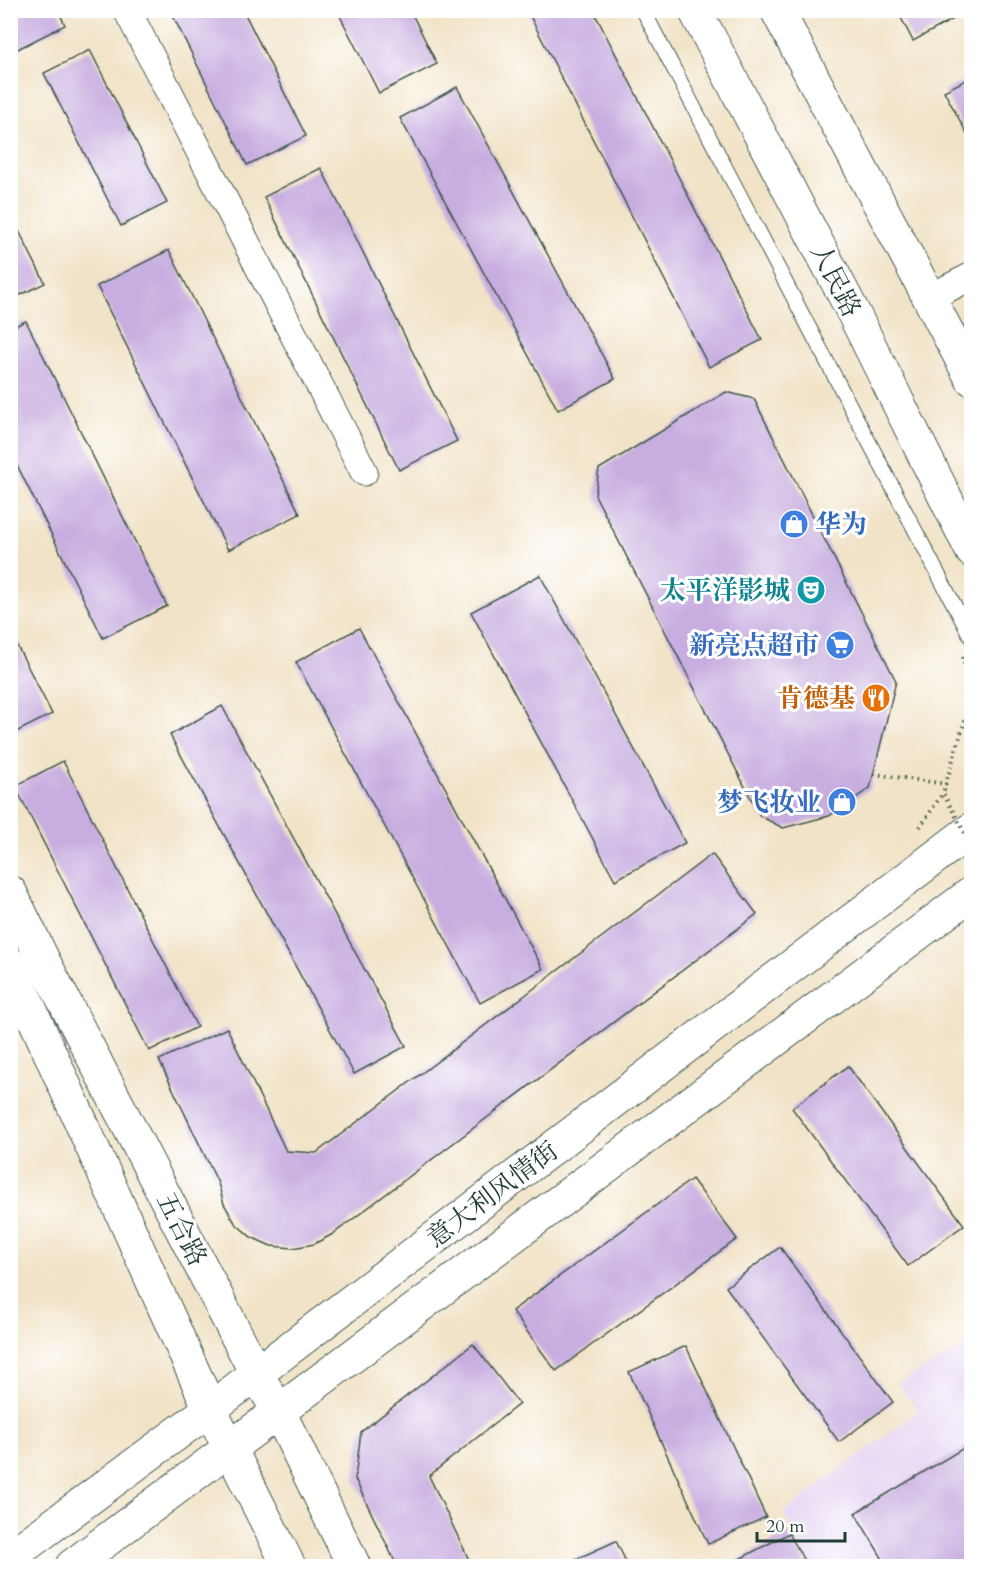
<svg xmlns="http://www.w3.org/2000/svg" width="982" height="1577" font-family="Cardo,'Noto Serif SC',serif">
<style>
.built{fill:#e4d3f2}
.building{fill:#c7ade0}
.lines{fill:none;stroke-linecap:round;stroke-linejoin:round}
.service-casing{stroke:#3e564a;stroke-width:16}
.minor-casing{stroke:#3e564a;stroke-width:29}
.tertiary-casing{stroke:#3e564a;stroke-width:35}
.secondary-casing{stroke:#3e564a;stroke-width:35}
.path{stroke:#3e564a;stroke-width:4;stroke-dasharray:1.5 4.5;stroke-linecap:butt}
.service{stroke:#fff;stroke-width:14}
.minor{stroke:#fff;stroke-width:27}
.tertiary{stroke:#fff;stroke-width:33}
.secondary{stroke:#fff;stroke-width:33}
.path-bridge{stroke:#3e564a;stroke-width:4;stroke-dasharray:1.5 4.5;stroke-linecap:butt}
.labels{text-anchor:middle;stroke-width:6;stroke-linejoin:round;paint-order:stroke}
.street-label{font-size:26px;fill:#1f3d34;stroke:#fff}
.shop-label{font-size:26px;font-weight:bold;fill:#366cbe;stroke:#fff;text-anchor:end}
.culture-label{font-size:26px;font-weight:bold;fill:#0d838f;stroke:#fff;text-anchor:end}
.food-label{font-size:26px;font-weight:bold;fill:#c56008;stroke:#fff;text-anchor:end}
</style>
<rect width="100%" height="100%" fill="#fff"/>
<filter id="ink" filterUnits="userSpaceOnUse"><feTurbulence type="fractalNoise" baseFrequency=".0167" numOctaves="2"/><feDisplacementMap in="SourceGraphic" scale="12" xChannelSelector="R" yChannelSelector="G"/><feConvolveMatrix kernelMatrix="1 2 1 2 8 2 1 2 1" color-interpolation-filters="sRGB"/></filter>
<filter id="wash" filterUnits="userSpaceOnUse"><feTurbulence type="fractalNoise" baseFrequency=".008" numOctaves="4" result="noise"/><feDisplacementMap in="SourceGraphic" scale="24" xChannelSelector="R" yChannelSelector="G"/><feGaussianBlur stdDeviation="1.35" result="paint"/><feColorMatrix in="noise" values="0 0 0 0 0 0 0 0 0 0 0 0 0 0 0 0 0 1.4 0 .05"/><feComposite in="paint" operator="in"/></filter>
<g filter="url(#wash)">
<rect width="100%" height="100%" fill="#f1e3c7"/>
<path class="built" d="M971,1344V1566H811L783,1513L919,1411L897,1383Z"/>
<g id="blocks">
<g class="building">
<path d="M10,10H58L65,25L10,53Z"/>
<path d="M170,10H243L306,136L247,165Z"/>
<path d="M337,10H410L437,64L379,93Z"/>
<path d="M527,10H593L762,340L709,367Z"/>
<path d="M897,10H970L913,41Z"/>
<path d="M90,50L167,203L121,226L44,73Z"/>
<path d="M972,77V143L944,91Z"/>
<path d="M457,87L615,379L558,410L400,118Z"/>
<path d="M321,168L457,441L399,470L264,197Z"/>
<path d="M10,213L45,283L10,300Z"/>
<path d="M169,250L300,514L228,550L97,286Z"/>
<path d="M26,321L167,606L103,638L10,451V328Z"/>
<path d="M726,392L754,399L896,681L870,788L829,816L783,828L760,816L595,495L599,469Z"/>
<path d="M540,575L685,843L615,880L471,612Z"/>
<path d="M359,628L543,969L480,1003L296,662Z"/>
<path d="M10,632L52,714L10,735Z"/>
<path d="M222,706L406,1046L354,1074L170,735Z"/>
<path d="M63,761L197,1027L149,1051L15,786Z"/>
<path d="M712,854L757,914L333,1234L314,1244L293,1248L271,1246L251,1237L235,1223L224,1204L218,1183L159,1060L227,1028L286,1151L316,1153Z"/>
<path d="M848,1066L964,1225L908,1266L792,1108Z"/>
<path d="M692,1179L737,1239L556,1371L512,1311Z"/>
<path d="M780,1247L893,1402L839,1442L726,1287Z"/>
<path d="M473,1344L519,1404L429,1476L472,1566H397L355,1479L361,1432Z"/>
<path d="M686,1346L766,1517L708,1544L629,1372Z"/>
<path d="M972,1443V1566H887L855,1513Z"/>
<path d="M789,1533L807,1566H732L730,1564Z"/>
<path d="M616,1541L628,1566H561Z"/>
</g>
</g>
</g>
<g filter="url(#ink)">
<use href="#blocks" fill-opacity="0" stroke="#3e564a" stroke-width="1.5"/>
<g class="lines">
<g class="service-casing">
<path id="service" d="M643,10L972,639"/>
</g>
<g class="minor-casing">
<g id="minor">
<path d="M127,10L364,472"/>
<path d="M929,298L972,276"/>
</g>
</g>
<g class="tertiary-casing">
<g id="tertiary">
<path d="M10,892L44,962L256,1373L279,1412L354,1566"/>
<path d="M10,964L210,1409L289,1566"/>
<path d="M10,1557L210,1409L972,829"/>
<path d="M72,1566L972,893"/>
</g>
</g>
<g class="secondary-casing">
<g id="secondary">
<path d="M695,10L851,308L972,551"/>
<path d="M777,10L972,379"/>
</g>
</g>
<g class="path">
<path d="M963,657L971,697"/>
<path d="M874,774L946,784"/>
<path d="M920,827L943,793"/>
</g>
<use href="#service" class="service"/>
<use href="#minor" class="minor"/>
<use href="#tertiary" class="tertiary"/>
<use href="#secondary" class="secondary"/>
<path class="path-bridge" d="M972,697L943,793L972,846"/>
</g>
</g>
<defs>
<g id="shop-disc" transform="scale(1.5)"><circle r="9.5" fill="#3f7fe0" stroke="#fff"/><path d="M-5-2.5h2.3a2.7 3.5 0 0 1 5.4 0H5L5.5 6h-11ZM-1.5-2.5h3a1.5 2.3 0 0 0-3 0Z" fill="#fff"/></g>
<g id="theatre-disc" transform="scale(1.5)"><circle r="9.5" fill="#0f9aa8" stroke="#fff"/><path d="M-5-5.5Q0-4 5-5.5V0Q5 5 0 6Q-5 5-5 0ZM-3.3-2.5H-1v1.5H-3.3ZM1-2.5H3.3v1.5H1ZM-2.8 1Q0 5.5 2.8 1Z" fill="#fff"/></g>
<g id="supermarket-disc" transform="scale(1.5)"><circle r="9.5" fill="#3f7fe0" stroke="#fff"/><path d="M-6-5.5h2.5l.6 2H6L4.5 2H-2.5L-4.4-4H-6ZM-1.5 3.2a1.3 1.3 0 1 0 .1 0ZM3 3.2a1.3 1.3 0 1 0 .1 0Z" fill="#fff"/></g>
<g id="restaurant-disc" transform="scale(1.5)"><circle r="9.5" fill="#e8710a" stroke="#fff"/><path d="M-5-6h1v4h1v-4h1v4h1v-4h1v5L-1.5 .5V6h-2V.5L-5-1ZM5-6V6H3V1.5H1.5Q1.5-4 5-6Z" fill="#fff"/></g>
</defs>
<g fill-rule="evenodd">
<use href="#shop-disc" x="794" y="524"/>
<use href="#theatre-disc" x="811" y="590"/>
<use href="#supermarket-disc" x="840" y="645"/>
<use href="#restaurant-disc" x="876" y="698"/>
<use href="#shop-disc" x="842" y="802"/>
</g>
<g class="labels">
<g class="street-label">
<text transform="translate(836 280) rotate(63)" y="9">人民路</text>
<text transform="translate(492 1194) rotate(-37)" y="9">意大利风情街</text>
<text transform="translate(182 1229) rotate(63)" y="9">五合路</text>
</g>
<g class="shop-label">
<text x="815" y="533" text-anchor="start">华为</text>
<text x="819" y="654">新亮点超市</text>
<text x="821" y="811">梦飞妆业</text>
</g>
<g class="culture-label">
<text x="790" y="599">太平洋影城</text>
</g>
<g class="food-label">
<text x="855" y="707">肯德基</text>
</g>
</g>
<rect width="982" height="1577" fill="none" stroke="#fff" stroke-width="36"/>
<path d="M757 1532v9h88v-9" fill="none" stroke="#1f3d34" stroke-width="3"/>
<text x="766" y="1532" font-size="18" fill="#1f3d34" stroke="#ffffff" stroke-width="4.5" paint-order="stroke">20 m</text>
</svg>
